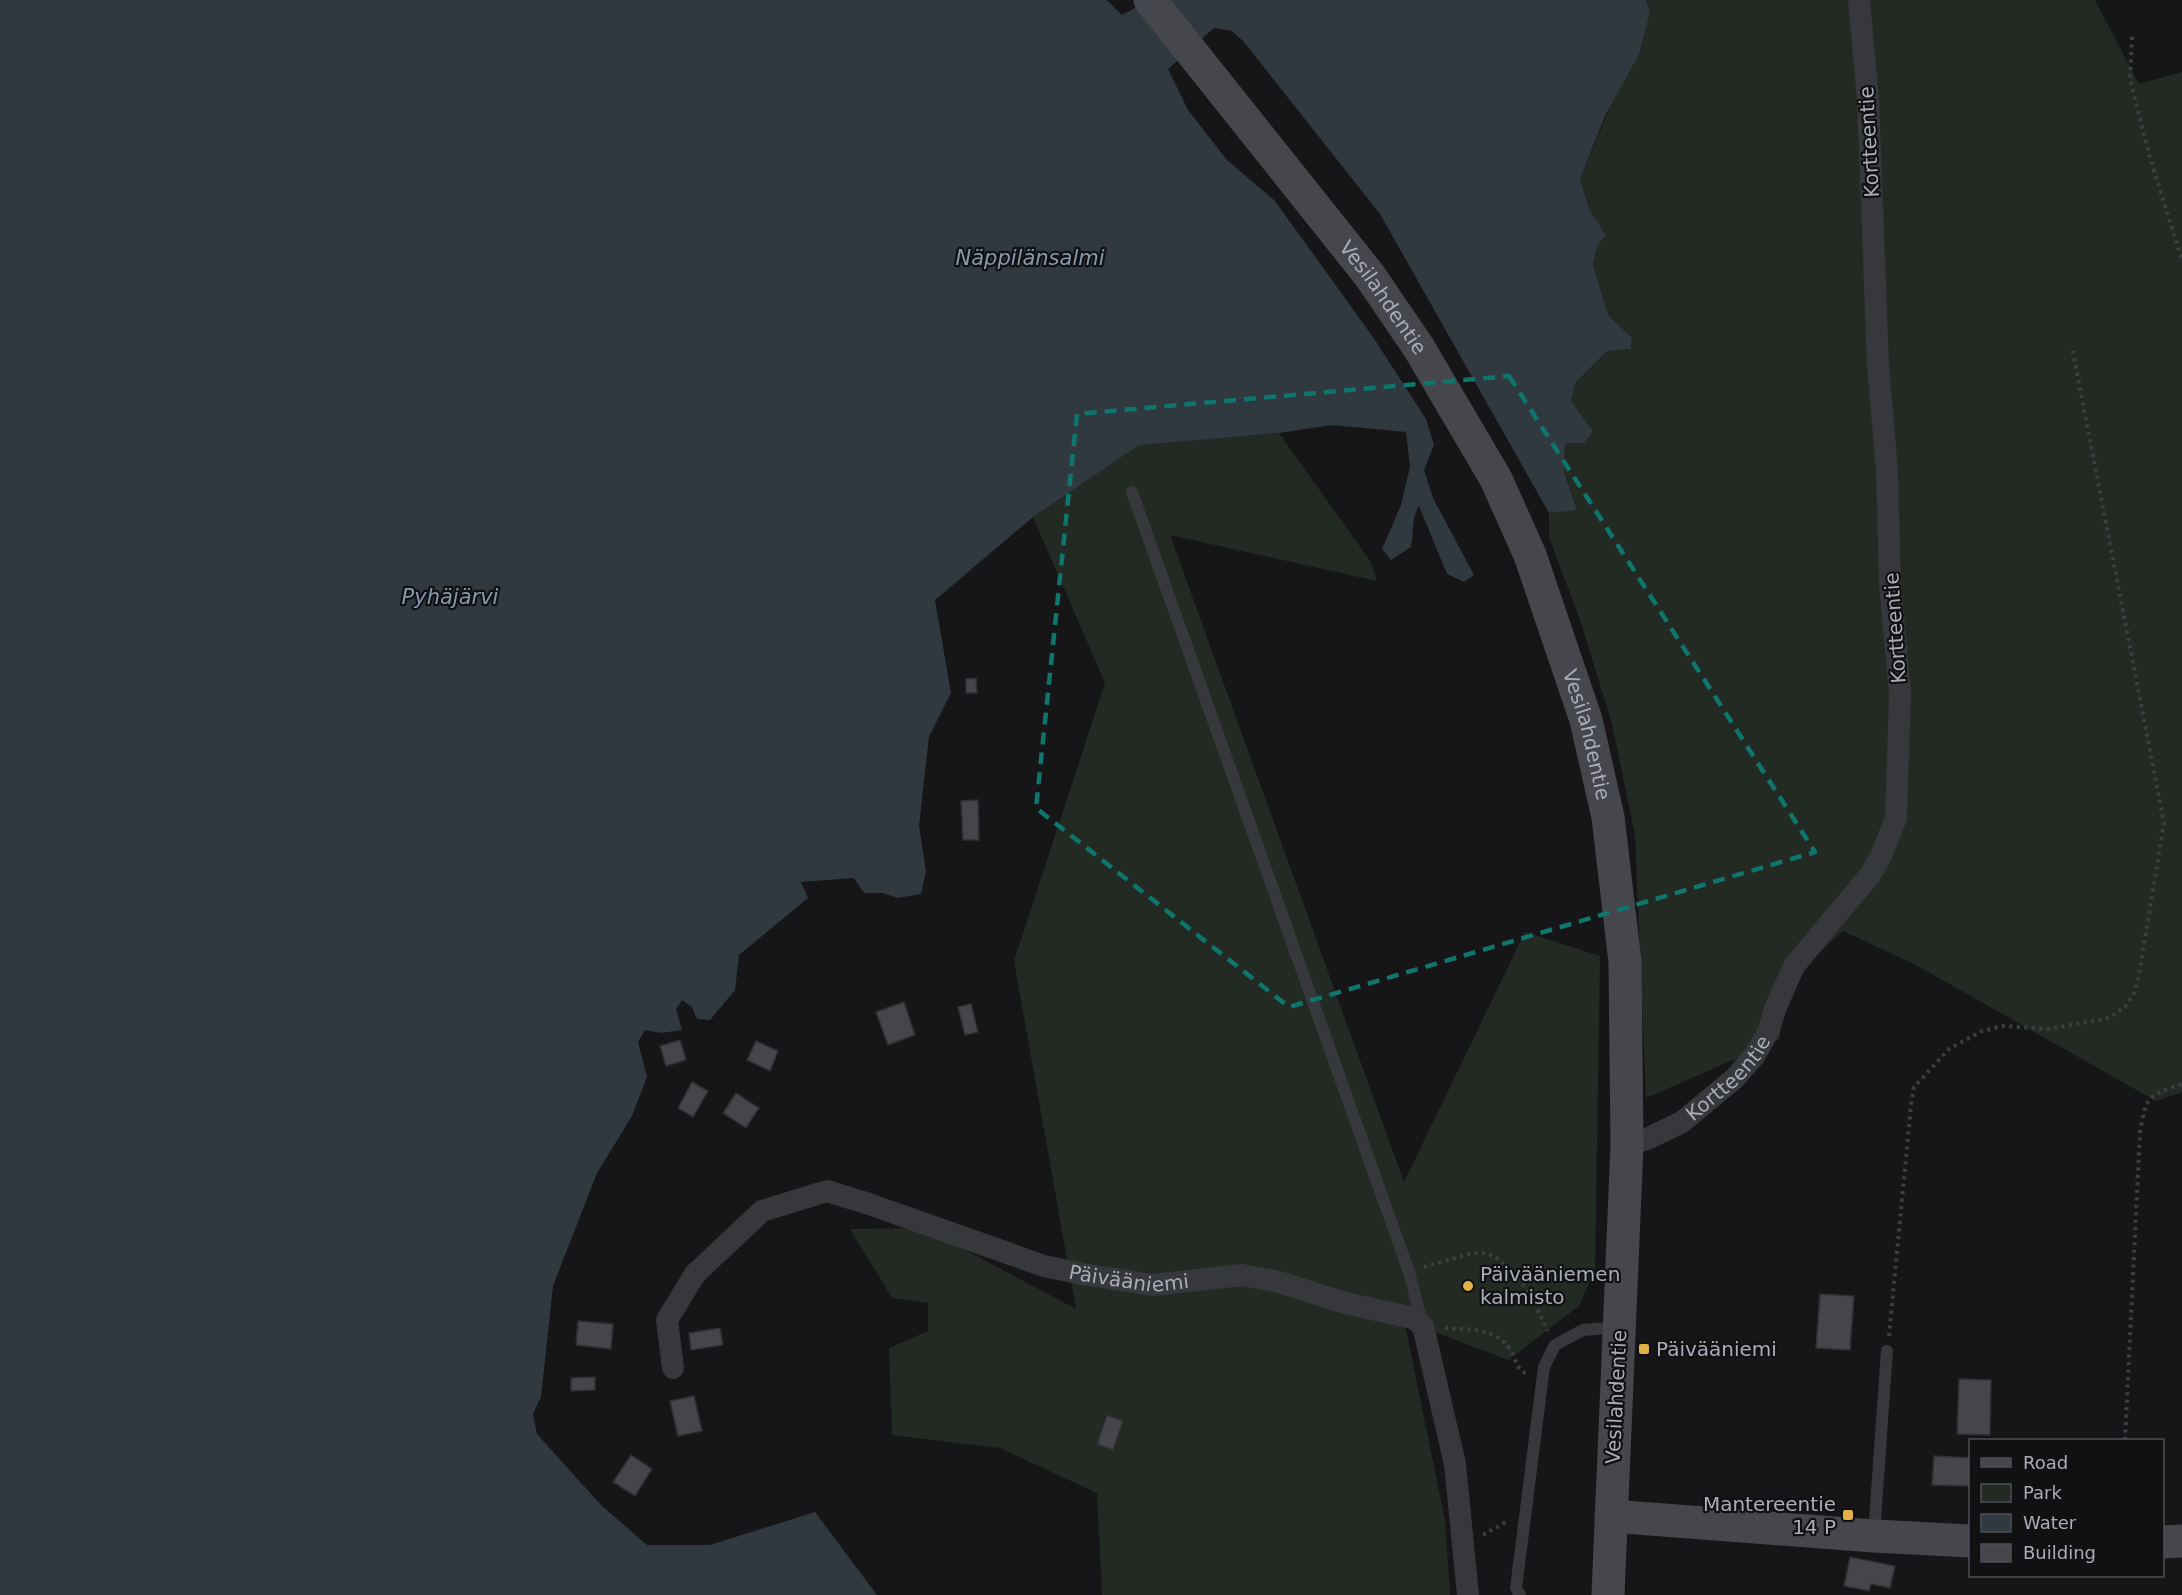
<svg xmlns="http://www.w3.org/2000/svg" width="2182" height="1595" font-family="'DejaVu Sans',sans-serif">
<style>
.green{fill:#232a24}
.water{fill:#303840}
.building{fill:#45464b;stroke:#303034;stroke-width:1.5}
.lines{fill:none;stroke-linecap:round;stroke-linejoin:round}
.path{stroke:#3e3f43;stroke-width:4;stroke-dasharray:3 4.5;stroke-linecap:butt}
.lane{stroke:#37383c;stroke-width:12}
.street{stroke:#37383c;stroke-width:22}
.secondary{stroke:#46474c;stroke-width:33}
.marked{fill:none;stroke:#0f766e;stroke-width:4.5;stroke-dasharray:12 8;stroke-linejoin:round}
.poi-dot{fill:#e1b245;stroke:#111113;stroke-width:2}
.labels{text-anchor:middle;stroke-width:4.5;stroke-linejoin:round;paint-order:stroke}
.street-label{font-size:20px;fill:#a9adb7;stroke:#111113}
.poi-label{font-size:20px;fill:#a9adb7;stroke:#111113;text-anchor:start}
.water-label{font-size:21px;font-style:italic;fill:#8499ae;stroke:#111113}
</style>
<rect width="100%" height="100%" fill="#161618"/>
<g class="green">
<path d="M1646,0H2095L2139,84L2182,72V1092L2156,1101L1916,965L1843,931L1787,982L1779,1040L1646,1098L1635,834L1611,720L1580,620L1549,537V513L1577,509L1564,472L1565,443L1593,431L1571,401L1575,383L1607,351L1631,349L1632,338L1608,315L1593,265L1597,245L1606,235L1590,211L1580,179L1650,12Z"/>
<path d="M1279,433L1371,562L1377,581L1170,535L1404,1182L1525,932L1600,956L1595,1269L1579,1306L1508,1360L1404,1320L1445,1520L1450,1595H1102L1097,1493L1000,1448L892,1435L889,1348L928,1331V1303L892,1298L850,1229L924,1228L1076,1309L1014,961L1105,683L1033,517L1139,444Z"/>
</g>
<path class="water" d="M0,0H1107L1122,15L1150,0H1646L1650,12L1639,54L1605,116L1580,179L1590,211L1606,235L1597,246L1593,265L1608,315L1632,338L1631,349L1607,351L1575,383L1571,401L1593,431L1584,443H1565L1564,472L1577,510L1549,513L1380,214L1244,42L1232,31L1214,28L1168,69L1188,110L1227,160L1275,201L1373,337L1426,419L1434,445L1424,470L1433,498L1474,575L1464,582L1447,574L1419,506C1411,518 1414,533 1411,547L1391,560L1382,549L1401,505L1410,467L1406,432L1332,425L1279,433L1139,445L1033,517L935,600L951,693L929,737L919,826L926,871L921,894L897,898L883,893H864L854,878L801,882L808,898L739,955L735,990L710,1020L697,1019L692,1007L682,1000L676,1009L682,1030L661,1033L645,1030L638,1042L647,1077L632,1116L597,1173L553,1286L541,1397L533,1414L537,1434L601,1505L647,1545H710L815,1512L877,1595H0Z"/>
<g class="building">
<path d="M976,678L977,693H966V679Z"/>
<path d="M978,800L979,840H963L961,801Z"/>
<path d="M904,1002L915,1035L888,1045L876,1012Z"/>
<path d="M971,1004L978,1032L965,1035L958,1007Z"/>
<path d="M680,1040L686,1060L666,1066L660,1046Z"/>
<path d="M756,1041L778,1051L770,1071L747,1060Z"/>
<path d="M692,1082L708,1091L693,1117L678,1108Z"/>
<path d="M736,1093L759,1108L746,1128L723,1113Z"/>
<path d="M1820,1294L1854,1296L1850,1350L1816,1348Z"/>
<path d="M578,1321L613,1324L611,1349L576,1345Z"/>
<path d="M720,1328L723,1345L691,1350L689,1333Z"/>
<path d="M595,1377V1390L571,1391V1378Z"/>
<path d="M1959,1379L1991,1380L1990,1435L1957,1434Z"/>
<path d="M694,1396L702,1431L678,1436L670,1401Z"/>
<path d="M1107,1415L1123,1421L1113,1450L1097,1444Z"/>
<path d="M631,1455L652,1469L635,1496L613,1482Z"/>
<path d="M1934,1456L1970,1458V1486L1932,1485Z"/>
<path d="M1850,1557L1895,1566L1890,1588L1871,1584L1869,1591L1844,1586Z"/>
</g>
<g class="lines">
<g class="path">
<path d="M2132,37L2130,79L2150,158L2182,260"/>
<path d="M1424,1267L1472,1253H1486L1496,1257L1528,1290L1548,1331"/>
<path d="M1445,1328C1469,1330 1497,1327 1511,1351C1518,1362 1514,1367 1527,1374"/>
<path d="M1889,1336L1911,1105L1914,1087L1949,1049L1982,1031L2003,1026L2049,1029L2109,1018L2125,1007L2134,993L2139,975L2164,823L2072,347"/>
<path d="M2125,1440L2140,1132C2147,1095 2147,1096 2182,1084"/>
<path d="M1483,1535L1508,1521"/>
</g>
<g class="lane">
<path d="M1132,492L1409,1272L1422,1322"/>
<path d="M1874,1534L1887,1351"/>
<path d="M1520,1595L1516,1588L1544,1367L1555,1345L1583,1330L1618,1327"/>
</g>
<g class="street">
<path id="s1" d="M1627,1145L1647,1139L1682,1122L1735,1078L1755,1055L1769,1030L1775,1009L1794,966L1870,875L1881,856L1896,818L1900,694L1890,583L1887,470L1878,366L1868,99L1859,0"/>
<path id="s2" d="M673,1368L667,1320L695,1274L762,1211L827,1191L869,1204L1044,1266L1082,1274L1153,1285L1242,1275L1279,1282L1345,1303L1413,1318L1423,1326L1455,1464L1468,1595"/>
</g>
<g class="secondary">
<path id="s3" d="M1150,0L1370,276L1419,348L1496,479L1530,555L1586,720L1608,817L1625,962L1627,1145L1608,1595"/>
<path d="M1611,1516L1874,1536L1970,1541"/>
<path d="M2162,1542L2182,1541"/>
</g>
</g>
<path class="marked" d="M1509,376L1815,852L1289,1007L1036,808L1077,414Z"/>
<g class="poi-dot">
<circle cx="1468" cy="1286" r="6"/>
<rect x="1638" y="1343" width="12" height="12" rx="3"/>
<rect x="1842" y="1509" width="12" height="12" rx="3"/>
</g>
<g class="labels">
<g class="street-label">
<text transform="translate(1869 142) rotate(-93)" y="7">Kortteentie</text>
<text dy="7" stroke="none"><textPath href="#s3" startOffset="378">Vesilahdentie</textPath></text>
<text transform="translate(1895 628) rotate(-94)" y="7">Kortteentie</text>
<text dy="7" stroke="none"><textPath href="#s3" startOffset="864">Vesilahdentie</textPath></text>
<text dy="7" stroke="none"><textPath href="#s1" startOffset="124">Kortteentie</textPath></text>
<text dy="7" stroke="none"><textPath href="#s2" startOffset="578">Päivääniemi</textPath></text>
<text transform="translate(1616 1397) rotate(-87)" y="7">Vesilahdentie</text>
</g>
<g class="poi-label">
<text x="1480" y="1281">Päivääniemen<tspan x="1480" dy="23">kalmisto</tspan></text>
<text x="1656" y="1356">Päivääniemi</text>
<text x="1836" y="1511" text-anchor="end">Mantereentie<tspan x="1836" dy="23">14 P</tspan></text>
</g>
<g class="water-label">
<text x="1030" y="265">Näppilänsalmi</text>
<text x="450" y="604">Pyhäjärvi</text>
</g>
</g>
<rect x="1969" y="1439" width="195" height="138" fill="#111113" stroke="#4e4f55" stroke-width="1.5"/>
<rect x="1981" y="1458" width="30" height="9" fill="#46474c" stroke="#4e4f55" stroke-width="1.5"/>
<text x="2023" y="1469" font-size="18" fill="#a9adb7">Road</text>
<rect x="1981" y="1484" width="30" height="18" fill="#232a24" stroke="#4e4f55" stroke-width="1.5"/>
<text x="2023" y="1499" font-size="18" fill="#a9adb7">Park</text>
<rect x="1981" y="1514" width="30" height="18" fill="#303840" stroke="#4e4f55" stroke-width="1.5"/>
<text x="2023" y="1529" font-size="18" fill="#a9adb7">Water</text>
<rect x="1981" y="1544" width="30" height="18" fill="#45464b" stroke="#4e4f55" stroke-width="1.5"/>
<text x="2023" y="1559" font-size="18" fill="#a9adb7">Building</text>
</svg>
